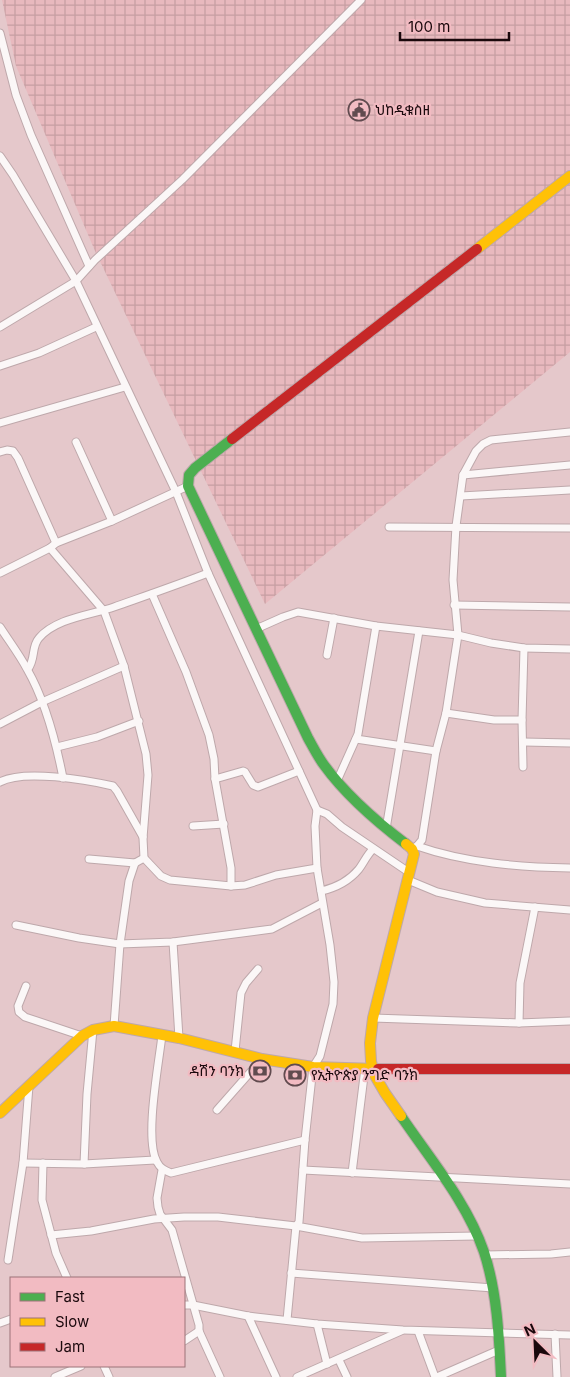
<svg xmlns="http://www.w3.org/2000/svg" width="570" height="1377" font-family="Inter,'Noto Sans Ethiopic',sans-serif">
<style>
.industrial{fill:url(#industrial-grid)}
.lines{fill:none;stroke-linecap:round;stroke-linejoin:round}
.street-casing{stroke:#bea8ab;stroke-width:9}
.fast-casing{stroke:#bea8ab;stroke-width:12}
.slow-casing{stroke:#bea8ab;stroke-width:12}
.jam-casing{stroke:#bea8ab;stroke-width:12}
.street{stroke:#fbf7f7;stroke-width:7}
.fast{stroke:#4caf50;stroke-width:10}
.slow{stroke:#ffc107;stroke-width:10}
.jam{stroke:#c62828;stroke-width:10}
.labels{text-anchor:middle;stroke-width:4.5;stroke-linejoin:round;paint-order:stroke}
.poi-label{font-size:14px;fill:#1a080c;stroke:#f2bbc2;text-anchor:start}
</style>
<defs>
<pattern id="industrial-grid" width="8" height="8" patternUnits="userSpaceOnUse" patternTransform="scale(1.25)"><rect width="8" height="8" fill="#e8b9be"/><path d="M0 4h8M4 0v8" fill="none" stroke="#c69ea2"/></pattern>
</defs>
<rect width="100%" height="100%" fill="#e5c8cb"/>
<path class="industrial" d="M2,0H570V352L265,604L95,251L16,66Z"/>
<g class="lines">
<g class="street-casing">
<g id="street">
<path d="M0,33L16,95L31,135L89,266"/>
<path d="M0,156L13,175L76,281L176,492L208,573L317,810L315,826L317,868L330,945L334,982L333,1004L320,1056L313,1067L305,1140L299,1222L296,1226L287,1320"/>
<path d="M0,327L76,281L95,260L183,179L361,0"/>
<path d="M0,366L39,353L96,327"/>
<path d="M0,423L125,387"/>
<path d="M76,442L112,521"/>
<path d="M0,452L7,450L13,451L18,458L56,543"/>
<path d="M463,475L570,465"/>
<path d="M461,496L570,490"/>
<path d="M389,527L570,528"/>
<path d="M50,548L104,611L124,666L146,754L148,775L143,838L144,858L161,876L170,880L231,886L245,885L276,875L317,868"/>
<path d="M0,573L50,548L56,543L112,521L188,486"/>
<path d="M152,594L186,672L209,735L214,759L215,779L231,868V886"/>
<path d="M454,605L570,607"/>
<path d="M0,627C9,641 19,654 27,669C46,702 56,742 63,778"/>
<path d="M256,629L283,617L298,612L376,626L458,635L491,643L524,648L570,649"/>
<path d="M327,655L334,618"/>
<path d="M28,669C36,658 31,647 39,638C56,618 91,615 114,607C145,596 177,585 208,573"/>
<path d="M446,713L494,720H522"/>
<path d="M0,724L42,702L124,666"/>
<path d="M356,739L436,751"/>
<path d="M524,742L570,743"/>
<path d="M57,747L97,737L139,721"/>
<path d="M523,767L522,720L524,648"/>
<path d="M215,779L243,771L245,772L253,785L258,787L299,771"/>
<path d="M337,781L358,734L376,626"/>
<path d="M0,782C23,769 87,780 113,786L117,791L143,837"/>
<path d="M317,810L327,814L342,827L410,873"/>
<path d="M193,826L224,824"/>
<path d="M386,829L419,631"/>
<path d="M417,846C466,863 519,867 570,868"/>
<path d="M412,849L417,846L422,840L436,751L446,713L458,635L453,580L456,526L463,475L476,451L483,444L491,440L570,432"/>
<path d="M89,859L135,863"/>
<path d="M408,880L437,892L485,903L570,910"/>
<path d="M321,891C335,888 349,881 359,869C364,862 367,855 373,849"/>
<path d="M16,925L79,938L120,944L173,942L272,929L322,903"/>
<path d="M173,942L179,1038"/>
<path d="M26,986L18,1006L19,1012L25,1017L82,1036"/>
<path d="M373,1018L519,1023L570,1021"/>
<path d="M519,1023L520,983L535,907"/>
<path d="M114,1026L120,944L129,881L135,863L144,858"/>
<path d="M162,1035C159,1063 144,1139 157,1162C160,1168 164,1170 171,1173L305,1140"/>
<path d="M235,1051L241,993L246,983L258,969"/>
<path d="M217,1110L262,1059"/>
<path d="M23,1163L84,1164L155,1160"/>
<path d="M43,1163L42,1200L56,1253L67,1278"/>
<path d="M84,1164L87,1094L93,1030"/>
<path d="M162,1170L157,1198L158,1207L160,1214L172,1230L199,1325V1331L220,1377"/>
<path d="M303,1170L570,1184"/>
<path d="M352,1173L365,1068"/>
<path d="M51,1235L91,1231L154,1219L184,1217H218L296,1226L362,1238L477,1236"/>
<path d="M485,1255L551,1254L570,1252"/>
<path d="M8,1260L23,1163L29,1086"/>
<path d="M291,1273L493,1288"/>
<path d="M184,1305H193L248,1316L317,1324L403,1330L570,1335"/>
<path d="M248,1316L276,1377"/>
<path d="M0,1323L11,1319"/>
<path d="M317,1324L327,1364"/>
<path d="M418,1331L435,1377"/>
<path d="M555,1334L557,1377"/>
<path d="M184,1341L199,1331"/>
<path d="M339,1360L347,1377"/>
<path d="M104,1366L109,1377"/>
<path d="M55,1377L81,1366"/>
<path d="M297,1377L401,1331"/>
<path d="M437,1377L499,1350"/>
</g>
</g>
<g class="fast-casing">
<g id="fast">
<path d="M232,439L195,468L189,475L188,486L308,738C313,747 318,757 324,765C345,794 377,822 406,844"/>
<path d="M401,1116C430,1159 467,1202 484,1252C497,1292 499,1335 501,1377"/>
</g>
</g>
<g class="slow-casing">
<g id="slow">
<path d="M477,249L570,176"/>
<path d="M0,1113L82,1036L93,1030L114,1026L179,1038L262,1059L313,1067L378,1069"/>
<path d="M401,1116L385,1093L374,1074L371,1061L370,1043L373,1018L414,854L412,849L406,844"/>
</g>
</g>
<g class="jam-casing">
<g id="jam">
<path d="M232,439L477,249"/>
<path d="M378,1069H570"/>
</g>
</g>
<use href="#street" class="street"/>
<use href="#fast" class="fast"/>
<use href="#slow" class="slow"/>
<use href="#jam" class="jam"/>
</g>
<defs>
<g id="civic-ring" transform="scale(1.125)"><circle r="9.5" fill="#f2bbc2" stroke="#614b4f" stroke-width="1.5"/><path d="M-.6-6.5H3V-4.5H.6V-3L4-1V1h2V6H-6V1h2V-1L-.6-3ZM-1.2 2.5V6h2.4V2.5Z" fill="#614b4f"/></g>
<g id="bank-ring" transform="scale(1.125)"><circle r="9.5" fill="#f2bbc2" stroke="#614b4f" stroke-width="1.5"/><path d="M-6-4H6V4H-6ZM0-2.3a2.3 2.3 0 1 0 0 4.6a2.3 2.3 0 1 0 0-4.6Z" fill="#614b4f"/></g>
</defs>
<g fill-rule="evenodd">
<use href="#civic-ring" x="359" y="110"/>
<use href="#bank-ring" x="260" y="1071"/>
<use href="#bank-ring" x="295" y="1075"/>
</g>
<g class="labels">
<g class="poi-label">
<text x="375" y="115">ህከዲቁስዘ</text>
<text x="244" y="1076" text-anchor="end">ዳሽን ባንክ</text>
<text x="311" y="1080">የኢትዮጵያ ንግድ ባንክ</text>
</g>
</g>
<rect x="10" y="1277" width="175" height="90" fill="#f2bbc2" stroke="#9c7379"/>
<rect x="20" y="1293" width="25" height="8" fill="#4caf50" stroke="#9c7379"/>
<text x="55" y="1302" font-size="15" fill="#1a080c">Fast</text>
<rect x="20" y="1318" width="25" height="8" fill="#ffc107" stroke="#9c7379"/>
<text x="55" y="1327" font-size="15" fill="#1a080c">Slow</text>
<rect x="20" y="1343" width="25" height="8" fill="#c62828" stroke="#9c7379"/>
<text x="55" y="1352" font-size="15" fill="#1a080c">Jam</text>
<g transform="translate(535 1342) rotate(336)" stroke="#f2bbc2" stroke-width="4" paint-order="stroke">
<path d="M0-4L9 19L0 12L-9 19Z" fill="#1a080c"/>
<text y="-8" font-size="14" font-weight="bold" text-anchor="middle" fill="#1a080c">N</text>
</g>
<path d="M400 32v8h109v-8" fill="none" stroke="#1a080c" stroke-width="2.5"/>
<text x="408" y="32" font-size="15" fill="#1a080c" stroke="#f2bbc2" stroke-width="4" paint-order="stroke">100 m</text>
</svg>
